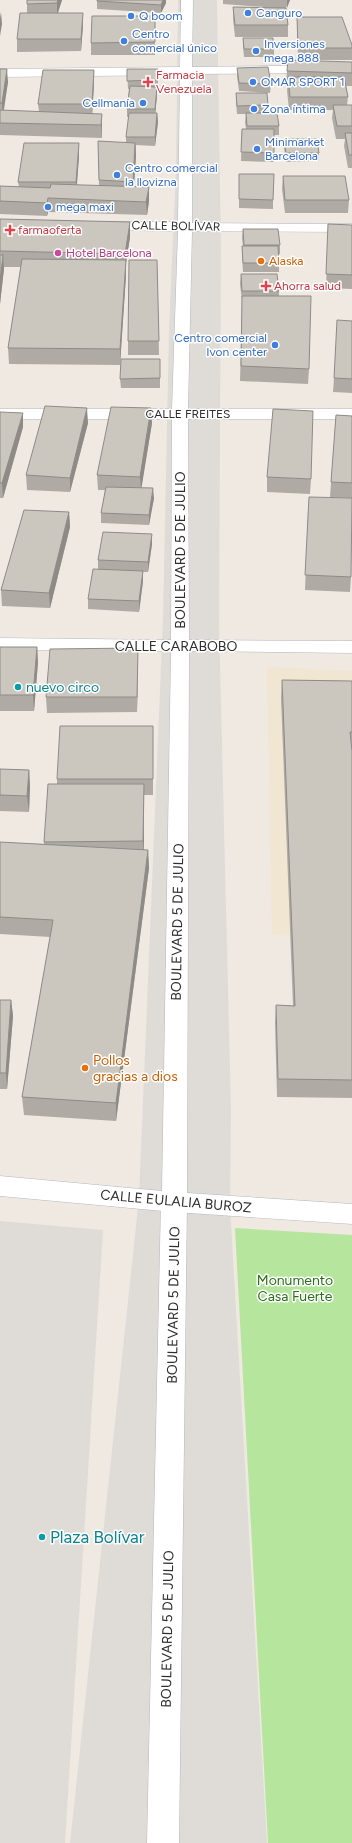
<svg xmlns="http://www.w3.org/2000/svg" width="352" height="1843" font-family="Figtree,sans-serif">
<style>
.education{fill:#f0e6d1}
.green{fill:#b6e59e}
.plaza{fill:#dfdcd8}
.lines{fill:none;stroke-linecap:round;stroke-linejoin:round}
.pedestrian-casing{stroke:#b4b7c1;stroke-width:1}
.minor-casing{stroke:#b4b7c1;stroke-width:1}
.pedestrian{fill:#fff;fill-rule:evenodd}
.minor{fill:#fff;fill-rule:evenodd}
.wall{fill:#afaba4}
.shaded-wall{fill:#8e8b86}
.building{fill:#cbc7bf;stroke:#8e8b86}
.shop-dot{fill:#3f7fe0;stroke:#fff;stroke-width:1.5}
.health-dot{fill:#e0444e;stroke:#fff;stroke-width:1.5}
.hotel-dot{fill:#d1479c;stroke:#fff;stroke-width:1.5}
.food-dot{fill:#e8710a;stroke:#fff;stroke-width:1.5}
.culture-dot{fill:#0f9aa8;stroke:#fff;stroke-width:1.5}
.labels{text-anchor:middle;stroke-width:3;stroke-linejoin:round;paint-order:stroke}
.far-shop-label{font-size:12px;fill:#366cbe;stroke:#fff;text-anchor:start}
.far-health-label{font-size:12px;fill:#be3a42;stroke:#fff;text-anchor:start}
.far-street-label{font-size:12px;fill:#2e2e2e;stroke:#fff}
.far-hotel-label{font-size:12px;fill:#b23c85;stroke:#fff;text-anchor:start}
.far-food-label{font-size:12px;fill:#c56008;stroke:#fff;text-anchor:start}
.street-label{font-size:14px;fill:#2e2e2e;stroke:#fff}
.culture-label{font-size:14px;fill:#0d838f;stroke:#fff;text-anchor:start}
.food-label{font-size:14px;fill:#c56008;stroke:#fff;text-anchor:start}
.park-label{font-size:14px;fill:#2c6e1b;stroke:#fff}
.near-culture-label{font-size:17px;fill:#0d838f;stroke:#fff;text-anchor:start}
</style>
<rect width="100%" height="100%" fill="#efe9e1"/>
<path class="education" d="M267,667L352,671V937L272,935Z"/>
<path class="green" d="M235,1228L352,1235V1843H268Z"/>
<g class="plaza">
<path d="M178,0H217L221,249L219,622L231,1111L230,1206L267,1843H70L139,1198L163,617L169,329L176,168Z"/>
<path d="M0,1221L103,1230L65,1843H0Z"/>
</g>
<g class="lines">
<g class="pedestrian-casing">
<path id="pedestrian" d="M174,1192L183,1195L187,1202L179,1843H147L161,1202L165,1195Z"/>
</g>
<g class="minor-casing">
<path id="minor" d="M181,0H193L192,67L352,65V73L192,74V223L352,224V232L192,231L188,409H352V419H188L189,640L352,641V653L189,651L187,1193L352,1204V1224L174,1212L0,1196V1176L162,1191L171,651L0,650V638L171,640L172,419H0V409H172L178,231L99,230L94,229L92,226L94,223L99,222H178L180,75L0,77V69L180,67Z"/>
</g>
<use href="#pedestrian" class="pedestrian"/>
<use href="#minor" class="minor"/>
</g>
<g class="wall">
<path d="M62,0L58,13H83V25L81,51L17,52V39L27,13V4Z"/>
<path d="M97,0H166V3L161,13L97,9Z"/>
<path d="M223,0H290L286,8L288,25V37H235L233,19V7L278,8L223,4Z"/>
<path d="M155,16V55H91V43Z"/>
<path d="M297,17L352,45V60H298L297,29Z"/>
<path d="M243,38L274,49V57H244L243,46Z"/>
<path d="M352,62V86H346L348,97L347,105H352V168H348L344,146L345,139H336L332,118L333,110H289L287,90L288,84H286L287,71Z"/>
<path d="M237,68L271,84L270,93L239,91L237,76Z"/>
<path d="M0,69L8,82L3,110L39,112L38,104L94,70V83L92,114L102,127V138L0,135Z"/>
<path d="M127,69H158V89H157V95L155,113H157L158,122L155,146L136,145V156L134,187L149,201L147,215L48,212L47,216L0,214V186L19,187L18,182L79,143V156L77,185L99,186L98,141L126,143V137L129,117H127V109L129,89H128Z"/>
<path d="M236,93L268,105V113L279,126V135H274V162L241,161L242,129H246L245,122L246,114H237L236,102Z"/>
<path d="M284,139L319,153V161L286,162L284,148Z"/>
<path d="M239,174L273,200V209L239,208Z"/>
<path d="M283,176L349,200L348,213H285L282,189Z"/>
<path d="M0,219L130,222V237L126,263V275L120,365L9,364L8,348L21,267H4L0,304Z"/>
<path d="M328,224L352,225V289L326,288Z"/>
<path d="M243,229L280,245V254H279V272H243L242,256V246H243L242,238Z"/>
<path d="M157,260L159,355H128V341Z"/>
<path d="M241,274L279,291V296L309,369L308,384L240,381L242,301L240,284Z"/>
<path d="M352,321V393L333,392L337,335Z"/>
<path d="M160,359V388H121L120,379Z"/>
<path d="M0,412L23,427L3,498H0Z"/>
<path d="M336,415L352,416V498L330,497Z"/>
<path d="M88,423L70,492L27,490L26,475Z"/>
<path d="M152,423L141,488L154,498L149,525L101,523V513L105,490H98L97,475Z"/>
<path d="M267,477L311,479L310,494L267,492Z"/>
<path d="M69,512L70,527L50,608L2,606L1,590Z"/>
<path d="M308,512L351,577L350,592L305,590Z"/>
<path d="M152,534V544L148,572H143V581L139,612L88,609V599L98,569V560Z"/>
<path d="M0,647H37L38,662L34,711H0Z"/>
<path d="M138,664L137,712L47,713L46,697Z"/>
<path d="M282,680L352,681V1098L277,1097L275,1023L276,1005L293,1006L281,698Z"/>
<path d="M153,726V795H144V850H148L149,868L116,1121L24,1115L22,1097L50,937L0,934V843L44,844V842L57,784V779Z"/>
<path d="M0,769L29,770L30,786L29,812L0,811Z"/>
<path d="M0,1000H11L13,1016L7,1089H0Z"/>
</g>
<g class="shaded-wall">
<path d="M58,0H62L57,15V3Z"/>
<path d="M163,0H166V3L161,13V5Z"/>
<path d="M287,0H290L287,8Z"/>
<path d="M1,12L2,24L0,36V18Z"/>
<path d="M83,13V25L81,51V39Z"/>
<path d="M7,69L8,82L3,116L2,103Z"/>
<path d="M94,70V83L92,117V104Z"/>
<path d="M157,87V95L155,118V109Z"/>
<path d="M157,113L158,122L155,146V137Z"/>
<path d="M102,114V138L101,125Z"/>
<path d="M79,143V156L76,195V182Z"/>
<path d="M135,143L136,156L133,196V182Z"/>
<path d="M149,187V201L147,215L146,202Z"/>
<path d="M48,198V212L47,216V203Z"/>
<path d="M130,222V237L126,263V275L120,365V349L125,269V254Z"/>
<path d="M3,255L4,269L0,304V281Z"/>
<path d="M87,408L88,423L70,492V478Z"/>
<path d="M151,408L152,423L141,491L140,477Z"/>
<path d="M23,413V427L3,498L2,483Z"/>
<path d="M153,488L154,498L149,525V515Z"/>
<path d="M69,512L70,527L50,608L49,593Z"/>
<path d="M152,534V544L148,572V562Z"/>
<path d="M143,571V581L139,612V601Z"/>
<path d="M37,647L38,662L34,711L33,695Z"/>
<path d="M138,648V664L137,712V697Z"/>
<path d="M29,770L30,786L29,812L27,796Z"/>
<path d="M144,784V857L143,841Z"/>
<path d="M148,850L149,868L116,1121V1103Z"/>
<path d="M11,1000L13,1016L7,1089L6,1073Z"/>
</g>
<g class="building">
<path d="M27,0H58L57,3L27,4Z"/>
<path d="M97,0H163L161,5L97,1Z"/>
<path d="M233,7L286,8L288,25H235Z"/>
<path d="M20,13H83L81,39H17Z"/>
<path d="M92,16H155V42L91,43Z"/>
<path d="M297,17H342L352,45V48H298Z"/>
<path d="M243,38H273L274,49H244Z"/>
<path d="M288,60L352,62V73L287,71Z"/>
<path d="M268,67L271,84L239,83L237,68Z"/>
<path d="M0,69H7L2,103H0Z"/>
<path d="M127,69H158V80L127,81Z"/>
<path d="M43,70H94L92,104H38Z"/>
<path d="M288,77H344L348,97H290Z"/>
<path d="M130,86L157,87L155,109H127Z"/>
<path d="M236,93H267L268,105L237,106Z"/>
<path d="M333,105H352V126H337Z"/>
<path d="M0,110L102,114L101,125L0,123Z"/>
<path d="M129,113H157L155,137H126Z"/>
<path d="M246,113H277L279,126H247Z"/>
<path d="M242,129H274V153L241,152Z"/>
<path d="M345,133H352V155H349Z"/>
<path d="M284,139H317L319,153H286Z"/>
<path d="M98,141L135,143L133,182L99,180Z"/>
<path d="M24,143H79L76,182H18Z"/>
<path d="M239,174H274L273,200L239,199Z"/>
<path d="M283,176H345L349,200H285Z"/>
<path d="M51,184L149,187L146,202L48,198L47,203L0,201V186L50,188Z"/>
<path d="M0,219L130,222L125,254L0,251Z"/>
<path d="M328,224L352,225V275L326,274Z"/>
<path d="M243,229H278L280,245H244Z"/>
<path d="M242,246H278L279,263H243Z"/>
<path d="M0,255H3L0,281Z"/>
<path d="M22,259L126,260L120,349L8,348Z"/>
<path d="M129,260H157L159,341H128Z"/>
<path d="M241,274H277L279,291H242Z"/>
<path d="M242,296H311L309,369L241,366Z"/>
<path d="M337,320L352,321V379L334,378Z"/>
<path d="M121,359H160V378L120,379Z"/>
<path d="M45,406L87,408L70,478L26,475Z"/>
<path d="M111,407L151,408L140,477L97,475Z"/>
<path d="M273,409L313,411L311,479L267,477Z"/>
<path d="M0,412L23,413L2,483H0Z"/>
<path d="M336,415L352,416V483L331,482Z"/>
<path d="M106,487L153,488L149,515L101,513Z"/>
<path d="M309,497L352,498L351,577L305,575Z"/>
<path d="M24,510L69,512L49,593L1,590Z"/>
<path d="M103,532L152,534L148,562L98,560Z"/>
<path d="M93,569L143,571L139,601L88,599Z"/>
<path d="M0,647H37L33,695H0Z"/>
<path d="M138,648L137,697H46L50,649Z"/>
<path d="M282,680L352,681V732H350L352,751V1080L278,1079L276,1005L295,1006Z"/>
<path d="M60,726H153V779H57Z"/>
<path d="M0,769L29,770L27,796L0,795Z"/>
<path d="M48,784H144L143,841L44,842Z"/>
<path d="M0,842L148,850L116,1103L22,1097L53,920L0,917Z"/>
<path d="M0,1000H11L6,1073H0Z"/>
</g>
<g class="shop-dot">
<circle cx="248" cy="13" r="4"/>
<circle cx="131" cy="16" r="4"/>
<circle cx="124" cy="41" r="4"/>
<circle cx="256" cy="51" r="4"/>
<circle cx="253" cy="82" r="4"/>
<circle cx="143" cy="103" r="4"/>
<circle cx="254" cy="109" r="4"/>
<circle cx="257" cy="149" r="4"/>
<circle cx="117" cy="175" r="4"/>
<circle cx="48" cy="207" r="4"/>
<circle cx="275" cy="345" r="4"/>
</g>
<g class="health-dot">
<path d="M146 76h4v4h4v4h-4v4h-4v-4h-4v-4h4z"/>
<path d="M8 224h4v4h4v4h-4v4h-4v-4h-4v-4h4z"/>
<path d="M264 280h4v4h4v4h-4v4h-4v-4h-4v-4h4z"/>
</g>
<circle class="hotel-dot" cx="58" cy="253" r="4"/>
<g class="food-dot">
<circle cx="261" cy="261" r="4"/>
<circle cx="85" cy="1068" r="4"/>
</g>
<g class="culture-dot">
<circle cx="18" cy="687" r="4"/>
<circle cx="42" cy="1537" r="4"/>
</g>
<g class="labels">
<g class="far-shop-label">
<text x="256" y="17">Canguro</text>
<text x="139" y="20">Q boom</text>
<text x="132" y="38">Centro<tspan x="132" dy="14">comercial único</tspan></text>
<text x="264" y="48">Inversiones<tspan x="264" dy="14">mega 888</tspan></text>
<text x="261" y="86">OMAR SPORT 1</text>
<text x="135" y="107" text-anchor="end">Cellmanía</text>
<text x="262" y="113">Zona íntima</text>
<text x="265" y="146">Minimarket<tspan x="265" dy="14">Barcelona</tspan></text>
<text x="125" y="172">Centro comercial<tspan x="125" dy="14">la llovizna</tspan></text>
<text x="56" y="211">mega maxi</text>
<text x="267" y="342" text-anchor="end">Centro comercial<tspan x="267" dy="14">Ivon center</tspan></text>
</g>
<g class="far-health-label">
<text x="156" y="79">Farmacia<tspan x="156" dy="14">Venezuela</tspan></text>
<text x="18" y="234">farmaoferta</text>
<text x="274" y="290">Ahorra salud</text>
</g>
<g class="far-street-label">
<text transform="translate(176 226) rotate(1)" y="4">CALLE BOLÍVAR</text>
<text x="188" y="418">CALLE FREITES</text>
</g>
<g class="far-hotel-label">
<text x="66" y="257">Hotel Barcelona</text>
</g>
<g class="far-food-label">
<text x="269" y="265">Alaska</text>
</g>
<g class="street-label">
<text transform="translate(180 550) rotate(-90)" y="5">BOULEVARD 5 DE JULIO</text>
<text x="176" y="651">CALLE CARABOBO</text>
<text transform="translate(177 922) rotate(-89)" y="5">BOULEVARD 5 DE JULIO</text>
<text transform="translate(176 1201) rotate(5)" y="5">CALLE EULALIA BUROZ</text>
<text transform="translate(173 1305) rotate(-89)" y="5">BOULEVARD 5 DE JULIO</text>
<text transform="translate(167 1629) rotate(-89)" y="5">BOULEVARD 5 DE JULIO</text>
</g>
<g class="culture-label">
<text x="26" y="692">nuevo circo</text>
</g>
<g class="food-label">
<text x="93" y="1065">Pollos<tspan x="93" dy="16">gracias a dios</tspan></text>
</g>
<g class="park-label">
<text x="295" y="1285">Monumento<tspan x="295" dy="16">Casa Fuerte</tspan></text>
</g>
<g class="near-culture-label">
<text x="50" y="1543">Plaza Bolívar</text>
</g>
</g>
</svg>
